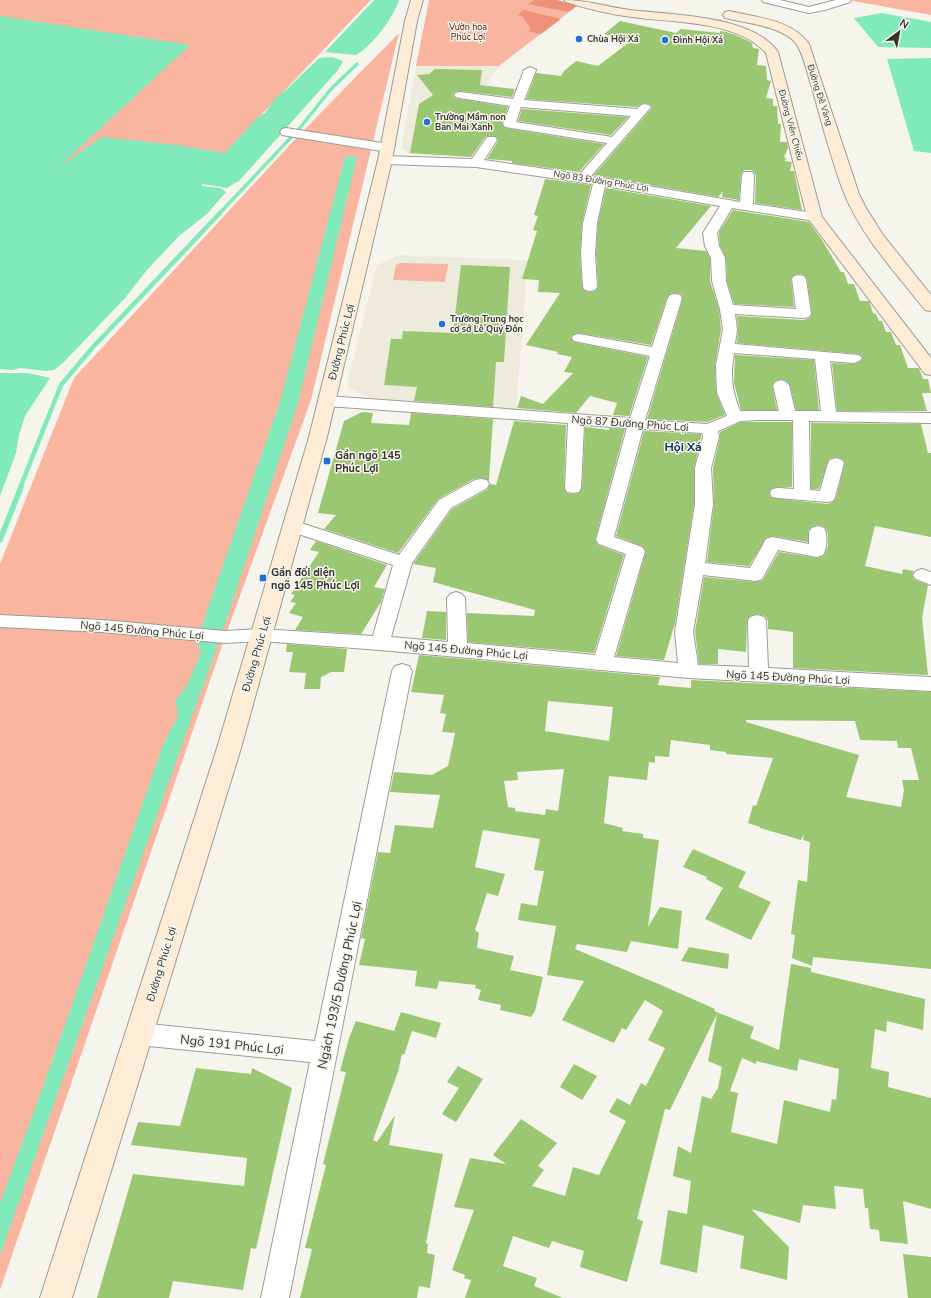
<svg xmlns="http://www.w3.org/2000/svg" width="931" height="1298" font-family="'Nunito Sans',sans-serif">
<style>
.built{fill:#edebdb}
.green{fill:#fab5a1}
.forest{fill:#ef9177}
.water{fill:#80eaba}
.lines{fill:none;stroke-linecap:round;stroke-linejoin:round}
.stream-far2{stroke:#80eaba;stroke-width:3.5}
.stream-far1{stroke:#80eaba;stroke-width:4.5}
.stream{stroke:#80eaba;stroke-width:5.5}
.building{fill:#9bc773;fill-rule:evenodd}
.street-casing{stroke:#9d9c94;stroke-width:2}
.secondary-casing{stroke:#9d9c94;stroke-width:2}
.street{fill:#fff;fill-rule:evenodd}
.secondary{fill:#ffecd6;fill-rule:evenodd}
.poi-dot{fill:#1f70da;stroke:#f6f5ed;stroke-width:1.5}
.labels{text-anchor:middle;stroke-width:3;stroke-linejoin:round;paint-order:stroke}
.far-park-label{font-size:9px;fill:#4d1403;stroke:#f6f5ed}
.far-poi-label{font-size:9px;font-weight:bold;fill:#353431;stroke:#f6f5ed;text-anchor:start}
.far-street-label{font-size:9px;fill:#353431;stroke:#f6f5ed}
.street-label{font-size:11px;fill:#353431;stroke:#f6f5ed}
.poi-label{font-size:11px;font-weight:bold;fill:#353431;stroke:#f6f5ed;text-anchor:start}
.neighbourhood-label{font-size:12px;font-weight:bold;fill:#092f63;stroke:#f6f5ed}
.near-street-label{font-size:13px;fill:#353431;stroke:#f6f5ed}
</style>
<rect width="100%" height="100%" fill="#f6f5ed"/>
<g class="built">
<path d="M416,66H499L486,86L465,83L456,96L441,156L409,154L401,148Z"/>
<path d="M399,255L528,260L516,411L388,402L373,399L359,393L348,387L347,383L377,265Z"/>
</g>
<g class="green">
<path d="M0,0H371L225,153L55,170L0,16Z"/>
<path d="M429,0H557L577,6L499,66H416Z"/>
<path d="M848,0H931V15Z"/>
<path d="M399,33L311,400L225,637L0,1290V564L74,378L300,134Z"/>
<path d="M400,263L448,264L445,282L393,280L396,265Z"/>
</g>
<g class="forest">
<path d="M534,0H557L577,6L568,12L528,4Z"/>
<path d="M524,10L561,19L541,34L528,31L531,29L522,16L517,15Z"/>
</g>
<g class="water">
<path d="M374,0H399C394,17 372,46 356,55L325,52Z"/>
<path d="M882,13L931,22V48L878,47L854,18Z"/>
<path d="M0,16L190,45L59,167L102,137L177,145L225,153L258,117L265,113L276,97L287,89L319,58L332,57L343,61L338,70L239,181L227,188L202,184V186L220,188L226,192L207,214L179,236L147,270L125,298L63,363L54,370L46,371L20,368L12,370L0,369Z"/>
<path d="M931,58V153L914,151L887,59Z"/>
<path d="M348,156L357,157L298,403L223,630L0,1255V1203L52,1062L163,745L178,716L176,700L187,685L201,653L198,643L200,631L280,402L345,157Z"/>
<path d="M0,373H28L50,378L25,416L19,435L16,453L0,496Z"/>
</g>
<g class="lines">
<path class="stream-far2" d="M219,214L299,129L331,89L357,64"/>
<path class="stream-far1" d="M20,488L61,385L93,347L220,213"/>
<path class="stream" d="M0,540L21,487"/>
</g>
<g class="building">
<path d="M620,21L676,33L681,29L720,33V31L726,32L738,36L752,43L753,48L759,49L757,65L766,66L767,80L771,81L766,98L773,99V106H777L778,124H781L780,142H787L788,148L784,157L786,158L785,161L792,162L790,171H794L802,210L755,203L756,175L752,170H744L741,174L739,200L722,197L723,191L718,197L594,175L652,108V106L645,103L636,107L526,99L536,73L561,76L564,71L576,61L598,66L632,40L604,34Z"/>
<path d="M435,69L482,70L480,85L515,89L512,97L460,91L455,92L452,95L455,98L460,99L508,107L502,123L505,128L604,144L579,172L512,163V161L487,159L498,141L495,136H486L471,157L410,153L419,104L433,95L417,75L429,74Z"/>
<path d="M522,109L628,117L611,135L518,121Z"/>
<path d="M545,179L591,185L582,223L580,254L582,287L585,291L590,292L595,291L598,287L596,254L598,223L606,188L711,206L676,248L706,251L710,258V281L719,309L721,330L715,365L716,393L725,415L707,422L647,419L683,298L681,294L675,293L670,294L667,298L651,345L579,333L574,334L571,337L574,342L648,357L629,416L613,415L617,403L590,396L576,413L517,408L521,396L543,404L573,373L564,372L572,357L557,354L558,352L526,345L560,293L538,292L539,280L522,279L537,231L533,230L538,216L534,215Z"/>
<path d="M733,210L809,222L822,240L841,272H844L848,284H854L860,301H869L873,313L876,314L879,321H882L886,332H891L896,345H900L908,368H919L923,379H928L931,393H922L927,411H837L832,363L855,364L863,359V357L859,354L737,343L738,330L737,316L804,320L809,318L812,314L807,279L804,275L799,274L794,275L791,279L794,307L734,304L727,281L726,258L720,246L719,236V232Z"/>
<path d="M461,265L510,267L504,362H496L493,407L414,401L417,387L384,385L391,339H402L403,331L453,333Z"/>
<path d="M735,355L814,360L819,410H796L790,385L782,379L775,381L772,385L777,410H741L734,383Z"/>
<path d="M362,412L373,413L371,423L409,425L411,413L493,419L489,480L481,478L474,479L438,499L398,553L324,529L336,515L318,513L344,421Z"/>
<path d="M514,421L566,425L564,488L567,493L573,494L579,493L582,488L585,427L609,430V428L625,429L595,540L598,545L624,555L594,653L468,642L467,613L534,616L535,610L433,582L436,568L413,564L452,509L488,489L490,484L496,485Z"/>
<path d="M741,422H792V487L772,488L769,494L772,498L827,504L833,502L836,498L845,462L842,459L836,457L829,459L819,489H811V423L921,424L928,453H931V537L875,526L865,566L902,574L903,569L914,571L912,575L915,580L928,585L922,618L928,675L793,668V632L768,629V621L765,616L757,614L750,616L747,620L746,652L718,649V664H699L695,632L704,577L756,582L763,580L779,552L817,558L824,556L828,546V534L825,527L818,525L812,527L808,531V542L772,536L766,538L749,566L707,562L714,504L713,468L720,437V432Z"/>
<path d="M644,431L701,434V437L694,468V504L675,623L664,660L616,656L646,551L642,546L616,536Z"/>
<path d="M316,541L387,565L374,587L385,589L381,602L361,634L295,630L303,617L289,613L296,603L290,602L295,595L291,594L319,552L310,550Z"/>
<path d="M427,611L446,612V640L422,638Z"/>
<path d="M287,644L347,649L344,672H331L321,677L320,689H304L306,673L289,672L293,652H286Z"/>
<path d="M419,655L660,677L658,685L691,688V680L931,692V969L813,957L812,966L792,958L795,935L791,934L798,880L807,882L810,842L803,840L804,834L801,840L760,828V827L748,823L753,805L756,806L773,758L726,754V752L710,750V745L671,740L669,757L655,756V763L649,762L647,780L609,776L604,823L623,828L622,831L643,834V838L659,840L648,927L660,907L682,911L678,949L631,941L627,952L577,944L575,949L661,985L715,1009L714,1011L754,1027L750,1038L779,1050L791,964L811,968V972L925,999L923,1030L887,1021L886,1032L875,1029L871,1068L889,1072L888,1087L931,1098V1209L903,1201L908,1244L880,1241L879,1230L870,1229L868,1208H865L863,1189L834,1186L836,1209L803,1205L800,1223L751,1209L789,1247L787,1280L740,1268L744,1236L703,1225L697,1273L660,1264L668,1210L687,1214L691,1181L673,1176L678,1146L691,1153L702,1096L711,1099L718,1088L722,1067L708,1061L717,1014L670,1110L665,1109L637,1219L643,1221L627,1282L580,1267L584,1251L552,1241L549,1248L513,1236L503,1266L537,1278L534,1286L563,1298H465L471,1280L464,1278L465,1275L452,1270L474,1210L454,1207L470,1158L506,1164L493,1155L521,1119L557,1143L538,1166L544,1170L532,1186L565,1196L573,1167L599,1175L626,1121L609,1112L617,1098L630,1105L641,1083L646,1086L665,1048L648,1040L663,1011L645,1000L626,1030L622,1028L614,1043L562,1020L584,981L547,975L556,926L518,920L521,903L537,906L544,871L534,870L540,839L483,830L475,867L505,874L498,896L487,893L475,930L479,933L477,948L514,956L510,970L543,977L535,1011L531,1017L500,1010L501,1005L478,1000L481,990L475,988L476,985L439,981L437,989L415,986L417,971L359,965L365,939L361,938L378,852L390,853L395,825L433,828L440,795L390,792L394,772L432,775L448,766L455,733L442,732L446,714L440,713L444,695L411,692ZM548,701L613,707L609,741L545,731ZM746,720L855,721L860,740L897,741L898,748H911L919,780H902L904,790L901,807L846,797L859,755L746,722ZM564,769L558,811L546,809L545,815L515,811V808L508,807L504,781L518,780L517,772ZM742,1058L756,1064V1061L797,1071L799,1059L839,1069L836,1100L832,1099L830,1112L784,1100L777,1144L731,1132L738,1093L730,1091Z"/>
<path d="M693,849L746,872L738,887L771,902L751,940L705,919L723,888L706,879L707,877L683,867Z"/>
<path d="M689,947L729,954L728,969L681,961Z"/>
<path d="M401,1012L441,1023L436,1038L412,1031L404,1055L402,1054L398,1072L373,1140L377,1142L395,1115L389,1145L443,1154L426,1243L428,1244L427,1253L435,1255L430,1288L419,1286L417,1298H300L312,1249L305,1248L326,1165L323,1164L346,1072L340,1071L349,1038L356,1021L394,1031Z"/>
<path d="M574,1064L597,1076L582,1100L560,1087Z"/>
<path d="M458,1066L483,1079L456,1122L442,1114L459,1088L447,1082Z"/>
<path d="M196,1068L251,1074L252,1068L292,1088L256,1249L251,1248L243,1290L173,1281L169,1298H97L133,1174L244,1186L247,1158L131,1145L138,1122L180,1126Z"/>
<path d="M903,1254L931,1257V1298H908Z"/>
</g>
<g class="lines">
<g class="street-casing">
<g id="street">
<path d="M762,0H780L809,7L836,0H851L850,2L825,10L809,13L763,2Z"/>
<path d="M530,67L536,70L524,100L637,109C641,105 643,103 649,105L651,107L591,176L740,202L742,175L744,172H752L754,175L753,204L820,214L822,217L820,220L815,221L732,208L717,233L719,246L725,258L726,281L733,305L796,309L792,279L794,276L799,275L804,276L806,279L811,314L809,317L804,318L735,314L737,330L735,344L859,355L862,358L859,361L854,363L830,361L836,412L931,413V423L809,421L810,490L820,491L828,463L830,460L836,458L842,460L844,463L835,497L833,501L827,502L778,498L772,497L770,493L772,489L778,488L794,489L793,420H757L741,421L718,431L719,437L711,468L713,504L705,563L750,568L766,539L772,537L809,544V532L812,528L818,526L824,528C828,535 827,548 823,555L817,557L778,550L762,579L756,581L703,575L693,632L698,665L749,667L748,621L750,617L757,615L764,617L766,621L768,668L931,677V691L689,678L380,650L261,641L225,643L102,632L0,627V615L102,620L225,631L261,629L373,636L393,565L286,530L283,526L286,522L292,521L298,522L399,555L439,500L475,480L481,479L487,480L489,484L487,488L451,508L412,563L391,637L448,642L447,598L450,594L456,592L462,594L465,598L467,643L595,655L626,554L599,544L596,540L627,428L584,425L581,488L579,492L573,493L567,492L565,488L568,423L327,406L321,404L319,401L321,398L327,396L630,418L650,356L579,342L574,341L572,338L574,335L579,334L652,347L668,298L670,295L675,294L680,295L682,298L645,420L707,424L727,416L717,393L716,365L723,330L720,309L712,281L711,258L705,246L703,233L720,206L605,186L597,223L595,254L597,287L595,290L590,291L585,290L583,287L581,254L583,223L593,184L476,167L385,164L381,163L379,160L381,157L385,156L472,159L487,137H495L497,140L484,160L580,174L607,143L505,127L503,124L510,106L460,98L456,97L454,95L456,93L460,92L513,99L524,70ZM521,107L631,116L612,137L516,122ZM734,353L815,359L821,411H795L789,385L786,382L781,380L776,382L773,385L779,411H740C732,390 730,376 734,353ZM643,429L702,433L703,437L695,468V504L675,632L678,663L614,657L645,551L642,547L614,537Z"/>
<path d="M286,128L388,144L392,145L394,148L392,151L388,152L282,135L280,132L282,129Z"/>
<path d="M922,569L931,572V585L916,579L913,575L916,571Z"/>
<path d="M402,664L409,666L412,671L289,1298H261L310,1062L139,1045L130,1042L127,1034L130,1026L139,1023L315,1041L392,671L395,666Z"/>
</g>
</g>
<g class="secondary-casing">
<g id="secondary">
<path d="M411,0H423L417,21L392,160L327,437L241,748L72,1298H40L217,748L309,437L378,160L405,21Z"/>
<path d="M564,0C587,0 607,7 630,10C671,15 753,15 778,52L822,217L931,358V375L925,374L807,217L766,53C736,20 673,23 632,17C609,14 588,9 566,2Z"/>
<path d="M729,11C755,17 793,20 809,44L859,194L866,208L883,235L931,295V311L925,310C896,273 861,236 844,193C831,159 822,123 812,88C808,76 804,56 797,45C784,26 745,23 725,18L723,15L725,12Z"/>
</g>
</g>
<use href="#street" class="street"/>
<use href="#secondary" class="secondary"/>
</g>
<g class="poi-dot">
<circle cx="579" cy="39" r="4"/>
<circle cx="665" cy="40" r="4"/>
<circle cx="427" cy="122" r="4"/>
<circle cx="442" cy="324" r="4"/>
<rect x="323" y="457" width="8" height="8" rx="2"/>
<rect x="259" y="574" width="8" height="8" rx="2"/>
</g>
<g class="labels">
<g class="far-park-label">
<text x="468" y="30">Vườn hoa<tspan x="468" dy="10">Phúc Lợi</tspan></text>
</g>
<g class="far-poi-label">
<text x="587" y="42">Chùa Hội Xá</text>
<text x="673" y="43">Đình Hội Xá</text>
<text x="435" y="120">Trường Mầm non<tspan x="435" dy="10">Ban Mai Xanh</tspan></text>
<text x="450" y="322">Trường Trung học<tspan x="450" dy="10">cơ sở Lê Quý Đôn</tspan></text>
</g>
<g class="far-street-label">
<text transform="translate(820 95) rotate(72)" y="3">Đường Đê Vàng</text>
<text transform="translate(791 125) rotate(75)" y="3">Đường Viên Chiếu</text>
<text transform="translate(601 181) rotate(9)" y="3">Ngõ 83 Đường Phúc Lợi</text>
</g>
<g class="street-label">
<text transform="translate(341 342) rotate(-76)" y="4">Đường Phúc Lợi</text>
<text transform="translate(630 423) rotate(4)" y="4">Ngõ 87 Đường Phúc Lợi</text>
<text transform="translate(142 630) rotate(5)" y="4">Ngõ 145 Đường Phúc Lợi</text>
<text transform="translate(466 650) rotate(5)" y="4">Ngõ 145 Đường Phúc Lợi</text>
<text transform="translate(256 654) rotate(-74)" y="4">Đường Phúc Lợi</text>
<text transform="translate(788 677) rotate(3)" y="4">Ngõ 145 Đường Phúc Lợi</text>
<text transform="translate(161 964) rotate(-73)" y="4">Đường Phúc Lợi</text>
</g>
<g class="poi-label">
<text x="335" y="459">Gần ngõ 145<tspan x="335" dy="13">Phúc Lợi</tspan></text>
<text x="271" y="576">Gần đối diện<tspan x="271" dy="13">ngõ 145 Phúc Lợi</tspan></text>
</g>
<g class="neighbourhood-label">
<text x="683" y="451">Hội Xá</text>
</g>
<g class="near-street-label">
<text transform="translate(339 985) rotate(-78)" y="5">Ngách 193/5 Đường Phúc Lợi</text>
<text transform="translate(232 1044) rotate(6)" y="5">Ngõ 191 Phúc Lợi</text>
</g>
</g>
<g transform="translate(899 32) rotate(32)" stroke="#f6f5ed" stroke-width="3" paint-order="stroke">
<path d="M0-3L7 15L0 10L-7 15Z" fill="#353431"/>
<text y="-6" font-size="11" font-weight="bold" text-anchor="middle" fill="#353431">N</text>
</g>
</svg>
